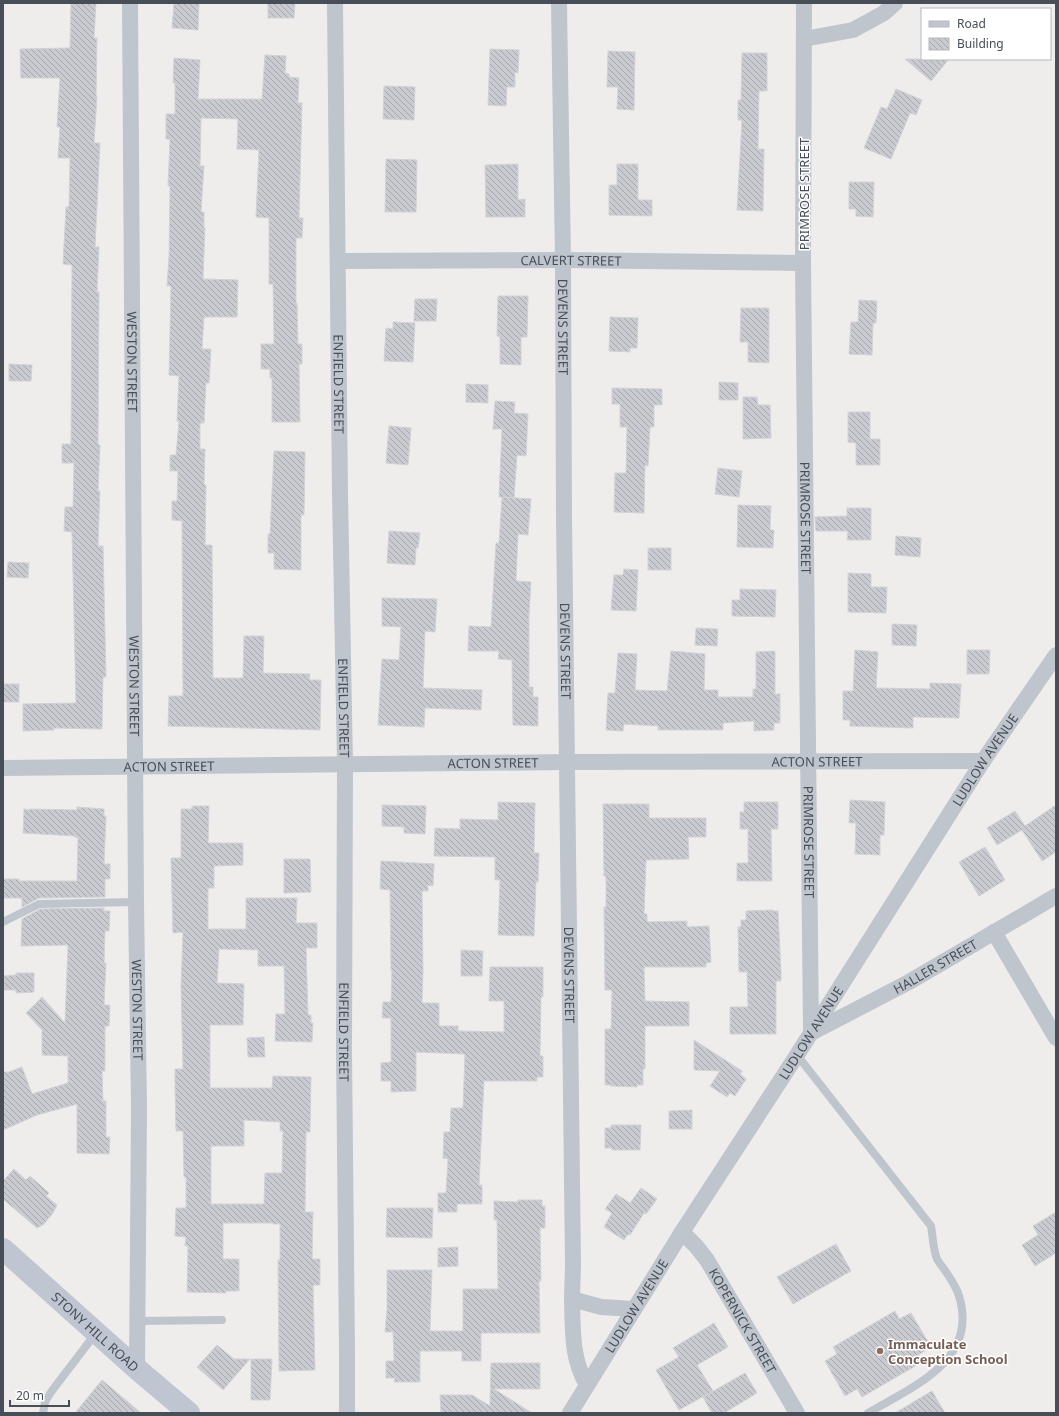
<svg xmlns="http://www.w3.org/2000/svg" width="1059" height="1416" font-family="'Noto Sans',sans-serif">
<style>
.building{fill:url(#building-back-hatch);stroke:#d1d2d7;fill-rule:evenodd}
.lines{fill:none;stroke-linecap:round;stroke-linejoin:round}
.service{stroke:#bfc5cd;stroke-width:8}
.minor{stroke:#bfc5cd;stroke-width:16}
.secondary{stroke:#bfc6d1;stroke-width:22}
.education-dot{fill:#8d6e63;stroke:#fff;stroke-width:1.5}
.labels{text-anchor:middle;stroke-width:3;stroke-linejoin:round;paint-order:stroke}
.street-label{font-size:13px;fill:#474e57;stroke:#fff}
.education-label{font-size:13px;font-weight:bold;fill:#785e54;stroke:#fff;text-anchor:start}
</style>
<defs>
<pattern id="building-back-hatch" width="6" height="6" patternUnits="userSpaceOnUse"><rect width="6" height="6" fill="#cacbd1"/><path d="M-1 5l2 2M0 0l6 6M5-1l2 2" fill="none" stroke="#a6a7ac"/></pattern>
</defs>
<rect width="100%" height="100%" fill="#efedec"/>
<g class="building">
<path d="M71,3H96L94,38H97L96,96H97L94,143H100L95,247H99L97,292H99L98,445H100L98,491H100L98,546H103L106,677H103L102,729L54,728V730L23,731V704L76,703L72,532L64,531L65,507H73L74,463H62V444H71L72,265L63,264L66,207H69L70,158H58L60,127H57L60,78H21L20,49L70,48Z"/>
<path d="M174,3H199L198,30L172,28Z"/>
<path d="M268,3H295L294,18H268Z"/>
<path d="M490,49L519,50L518,73L515,72V87H507L506,106L488,105Z"/>
<path d="M608,51L635,52L634,110L617,109L618,87H607Z"/>
<path d="M742,53H767V91H759L758,149H764L763,211L737,210L742,120H738V100H741Z"/>
<path d="M265,55L286,56L285,73L289,74V77L299,78L298,103H302L299,218H303L302,238H296V303H297L298,344H302V364H299L300,422H272V378H270V369H261V344H274L273,284H269V218L256,217L259,150L237,149L238,119L201,118L200,166H204L201,212H204V228H205L203,279L238,280L237,317H204L202,349H211L209,383H206L204,423H200V449H205L204,485H206L205,545H212L213,678H243L244,636H264L263,673L310,674L309,680H321L320,730L168,726L169,696H183L182,521L172,520V501H177L178,471H170V455H176L179,421H177L179,376L169,375L171,286H167L169,256L170,186H168L170,139H166V114H175V83H173L174,58L200,60L198,99H262Z"/>
<path d="M905,59H949L931,81Z"/>
<path d="M384,86L415,87L414,120L383,119Z"/>
<path d="M896,89L922,100L916,115L910,113L891,159L864,148L881,107L887,109Z"/>
<path d="M386,159L417,160L416,212H385Z"/>
<path d="M518,164V200L525,199V217H486L485,165Z"/>
<path d="M617,164H638V200H652V216L609,215V185H617Z"/>
<path d="M849,182H874L873,217L856,216V209H849Z"/>
<path d="M498,296H528L527,337H521V365L500,364V337L497,336Z"/>
<path d="M415,299H437L436,321H414Z"/>
<path d="M859,300L877,301L876,323H873L872,355L849,354L851,322H858Z"/>
<path d="M741,308H769V363L748,362V342H740Z"/>
<path d="M610,317L638,318L637,348H630V352L609,351Z"/>
<path d="M393,322L415,323L413,362L384,361L386,328L393,329Z"/>
<path d="M9,364L32,365L31,381H9Z"/>
<path d="M719,382L738,383V400H719Z"/>
<path d="M466,384L488,385V403L466,402Z"/>
<path d="M612,388L662,389V405H654V427H650L648,466L645,465L644,513L614,512L615,473H626L627,427H620V404H612Z"/>
<path d="M743,397H757L758,405H770L771,438L743,439Z"/>
<path d="M495,401L515,402L514,413L528,414L526,456L517,455L514,498L503,497L531,499L528,535L518,534L516,581L531,582L529,615V687H533V697H538V726L513,725L512,660L498,659L499,651H468L469,626L491,627L496,543H499L502,497H499L502,429H493Z"/>
<path d="M848,412H870V439H880V465H856V443L848,442Z"/>
<path d="M389,426L411,428L408,465L386,463Z"/>
<path d="M274,451L305,452L304,515H301V570L274,569V553H268V534H270Z"/>
<path d="M718,468L742,471L739,497L715,494Z"/>
<path d="M738,505L771,506L770,530H774L773,548L737,547Z"/>
<path d="M847,508H871V540H847L848,531H816L815,517L847,516Z"/>
<path d="M389,531L420,533L418,548H416L415,565L387,563Z"/>
<path d="M896,536L921,538L920,557L895,555Z"/>
<rect x="648" y="548" width="23" height="22"/>
<path d="M8,562L29,563L28,578L7,577Z"/>
<path d="M624,569L638,570L636,611L611,610L614,575H623Z"/>
<path d="M848,573L871,574V587H887L886,613L848,612Z"/>
<path d="M740,589L776,590L775,617L732,616V600H740Z"/>
<path d="M382,598L437,599L435,632L425,631L423,688L482,690L481,710L425,708L424,727L378,725L382,659L399,660L401,627L382,626Z"/>
<path d="M892,624L917,625L916,646L892,645Z"/>
<path d="M696,628L718,629L717,646L695,645Z"/>
<path d="M855,650L878,652L876,688L930,689V683L961,684L959,718L913,717V728L850,726V720H843V691H853Z"/>
<path d="M967,650H990L989,674H967Z"/>
<path d="M671,651L705,654L704,690H718V697H753V689H756V652L775,651V694H780V723H774V730L754,731V721L723,723V730H658V726L624,724L623,731L606,730L608,693H615L618,653L637,654L635,690L667,691Z"/>
<rect x="3" y="684" width="16" height="18"/>
<path d="M850,800L885,802L884,835H880V855L855,854L856,823H849Z"/>
<path d="M498,802L535,803L534,853H539L538,882H536L534,936L498,935L500,880H495V857L434,856L435,828L460,829V819L498,820Z"/>
<path d="M744,802H778V829H771L772,881H737V863H748V829H740V812H744Z"/>
<path d="M603,804H649V818H706V837H688L689,859L646,860L644,914H647V922L687,921V927L709,926L711,962L706,963V967H644L645,1001L689,1002V1026H645V1069H643V1085H637V1087L611,1086V1085H605V1029H611L612,990H605L604,907H606V876H604Z"/>
<path d="M382,805L426,806L425,834L404,833V827L382,826Z"/>
<path d="M1056,805V852L1042,861L1022,830L997,845L987,828L1015,811L1025,826Z"/>
<path d="M192,806H209L208,843H243V865L214,866V888H208V929H246V898H297L296,923H317V948H306L308,1015H311V1023H313L312,1042L275,1041L276,1014H285L284,966H258V950L219,949L217,983L244,984L243,1025H210V1088H272L273,1076L311,1077L310,1132H306L305,1212H313L312,1259H320V1285H313L315,1370L279,1371L278,1260H280V1224H273V1223H223V1259H239V1291H226V1293L187,1292L188,1246H185L186,1237L175,1236L176,1208H186V1177H184L183,1131H176L175,1086V1069H183L181,987L183,932L173,933L171,858H181V809H192ZM244,1120L280,1122V1131H283L282,1173H265L264,1204H211V1146H244Z"/>
<path d="M77,807L104,809V816H106L104,864H110V879H105V897L39,898L22,907V898H3V879H19V881H77L78,838L75,837V836L23,833L24,809L30,810V809L77,810Z"/>
<path d="M985,847L1005,880L979,896L959,862Z"/>
<path d="M284,859H310L311,892L284,893Z"/>
<path d="M381,861L434,864L433,886L428,885V891H422L423,970L422,1003H439V1026H458V1031L504,1032V1001H489L490,967H543V997H541L540,1056H543V1077H537V1081H484L479,1185H482V1204H457V1212H438V1193H446L448,1159L443,1158L444,1132H450L451,1108H463L465,1054L416,1052V1091L391,1092V1081H381V1063L391,1062V1018H382L383,1002H391L392,971H391L390,890L380,889Z"/>
<path d="M104,908V911H110L109,931H105L104,963H106L104,1005H110L109,1026H105V1071H102L103,1101H106V1137H110L109,1154L77,1153V1104L37,1115L3,1130V1072H9L22,1067L32,1094L68,1083V1056L42,1055V1030L26,1013L42,997L65,1023L68,945L21,946L22,919L40,909Z"/>
<path d="M773,910V911H778L781,972V981H776V1034H730V1007H748L747,972H739L738,927H741V920H746V911Z"/>
<path d="M461,950L483,951L482,976H461Z"/>
<path d="M16,973H34V992L16,993V990H4V976L16,975Z"/>
<path d="M264,1037L265,1057H248L247,1038Z"/>
<path d="M694,1040L742,1071L740,1074L746,1079L735,1096L730,1093L727,1097L710,1086L720,1071L694,1070Z"/>
<path d="M692,1110V1129H669V1111Z"/>
<path d="M611,1125H641L640,1150H612V1148H605V1128H611Z"/>
<path d="M14,1169L26,1180L30,1176L49,1193L46,1196L57,1205L53,1213L44,1224L37,1228L3,1199V1181Z"/>
<path d="M641,1188L657,1199L646,1214L644,1213L630,1235L628,1234L624,1240L604,1227L612,1213L605,1209L616,1194L630,1203Z"/>
<path d="M518,1200H542V1206H545V1228H540L541,1281H539L540,1333H481V1361H462V1351H420V1382H394L395,1378H386V1361H394L393,1332H385L387,1310V1270H432L430,1331H463V1289H498L497,1220H494V1201L518,1202Z"/>
<path d="M387,1208H433L432,1238L386,1237Z"/>
<path d="M1056,1212V1253L1035,1266L1022,1245L1038,1235L1033,1226Z"/>
<path d="M836,1244L851,1271L793,1304L777,1277Z"/>
<path d="M458,1247V1266L438,1267V1248Z"/>
<path d="M895,1311L899,1319L911,1313L931,1347L918,1355L922,1362L862,1397L857,1389L845,1396L825,1361L837,1354L833,1347Z"/>
<path d="M714,1323L728,1347L697,1365L713,1391L679,1410L656,1370L679,1357L673,1348Z"/>
<path d="M217,1345L234,1359H250L223,1390L197,1367Z"/>
<path d="M251,1359H272L270,1400H251Z"/>
<path d="M491,1363H540V1389H494L532,1413H441L440,1395H472L490,1406Z"/>
<path d="M745,1373L757,1393L724,1413H712L703,1397Z"/>
<path d="M102,1380L141,1413H75Z"/>
<path d="M932,1391L945,1413H895Z"/>
</g>
<g class="lines">
<g class="service">
<path d="M3,922L39,904L136,902"/>
<path d="M797,1055L931,1226C933,1237 933,1249 937,1259C939,1263 942,1266 944,1269C950,1278 956,1286 959,1296C979,1361 912,1387 868,1413"/>
<path d="M137,1321L222,1320"/>
<path d="M43,1413L45,1402L51,1392L96,1333"/>
</g>
<g class="minor">
<path id="s1" d="M130,3L136,902L139,1108L137,1369"/>
<path id="s2" d="M335,3L340,494L345,764L344,1050L347,1353V1413"/>
<path id="s3" d="M559,3L563,260L564,516L573,1264L572,1299L601,1307L634,1309"/>
<path id="s4" d="M804,3L803,263L811,1033L909,982L1056,896"/>
<path d="M804,39L853,30L884,13L895,3"/>
<path id="s5" d="M338,261L563,260L803,263"/>
<path id="s6" d="M3,768L568,762L983,761"/>
<path d="M994,932L1056,1038"/>
<path id="s7" d="M682,1232L696,1246L707,1260L797,1413"/>
<path d="M572,1299C573,1330 571,1358 587,1385"/>
<path id="s8" d="M570,1413L682,1232L797,1055L983,761L1056,655"/>
</g>
<path class="secondary" id="s9" d="M3,1249L137,1369L189,1413"/>
</g>
<circle class="education-dot" cx="880" cy="1351" r="4"/>
<g class="labels">
<g class="street-label">
<text transform="translate(804 194) rotate(-90)" y="5">PRIMROSE STREET</text>
<text dy="5" stroke="none"><textPath href="#s5" startOffset="233">CALVERT STREET</textPath></text>
<text dy="5" stroke="none"><textPath href="#s3" startOffset="324">DEVENS STREET</textPath></text>
<text dy="5" stroke="none"><textPath href="#s1" startOffset="359">WESTON STREET</textPath></text>
<text dy="5" stroke="none"><textPath href="#s2" startOffset="381">ENFIELD STREET</textPath></text>
<text dy="5" stroke="none"><textPath href="#s4" startOffset="515">PRIMROSE STREET</textPath></text>
<text dy="5" stroke="none"><textPath href="#s3" startOffset="648">DEVENS STREET</textPath></text>
<text dy="5" stroke="none"><textPath href="#s1" startOffset="683">WESTON STREET</textPath></text>
<text dy="5" stroke="none"><textPath href="#s2" startOffset="705">ENFIELD STREET</textPath></text>
<text dy="5" stroke="none"><textPath href="#s8" startOffset="774">LUDLOW AVENUE</textPath></text>
<text dy="5" stroke="none"><textPath href="#s6" startOffset="814">ACTON STREET</textPath></text>
<text dy="5" stroke="none"><textPath href="#s6" startOffset="490">ACTON STREET</textPath></text>
<text dy="5" stroke="none"><textPath href="#s6" startOffset="166">ACTON STREET</textPath></text>
<text dy="5" stroke="none"><textPath href="#s4" startOffset="839">PRIMROSE STREET</textPath></text>
<text dy="5" stroke="none"><textPath href="#s4" startOffset="1171">HALLER STREET</textPath></text>
<text dy="5" stroke="none"><textPath href="#s3" startOffset="972">DEVENS STREET</textPath></text>
<text dy="5" stroke="none"><textPath href="#s1" startOffset="1007">WESTON STREET</textPath></text>
<text dy="5" stroke="none"><textPath href="#s2" startOffset="1029">ENFIELD STREET</textPath></text>
<text dy="5" stroke="none"><textPath href="#s8" startOffset="450">LUDLOW AVENUE</textPath></text>
<text dy="5" stroke="none"><textPath href="#s8" startOffset="126">LUDLOW AVENUE</textPath></text>
<text dy="5" stroke="none"><textPath href="#s7" startOffset="108">KOPERNICK STREET</textPath></text>
<text dy="5" stroke="none"><textPath href="#s9" startOffset="124">STONY HILL ROAD</textPath></text>
</g>
<g class="education-label">
<text x="888" y="1349">Immaculate<tspan x="888" dy="15">Conception School</tspan></text>
</g>
</g>
<rect width="1059" height="1416" fill="none" stroke="#474e57" stroke-width="8"/>
<rect x="921" y="8" width="130" height="52" fill="#ffffff" stroke="#b5b8bc"/>
<rect x="929" y="21" width="20" height="6" fill="#bfc6d1" stroke="#b5b8bc"/>
<text x="957" y="28" font-size="12" fill="#474e57">Road</text>
<rect x="929" y="38" width="20" height="12" fill="url(#building-back-hatch)" stroke="#b5b8bc"/>
<text x="957" y="48" font-size="12" fill="#474e57">Building</text>
<path d="M10 1400v6h59v-6" fill="none" stroke="#474e57" stroke-width="2"/>
<text x="16" y="1400" font-size="12" fill="#474e57" stroke="#ffffff" stroke-width="3" paint-order="stroke">20 m</text>
</svg>
